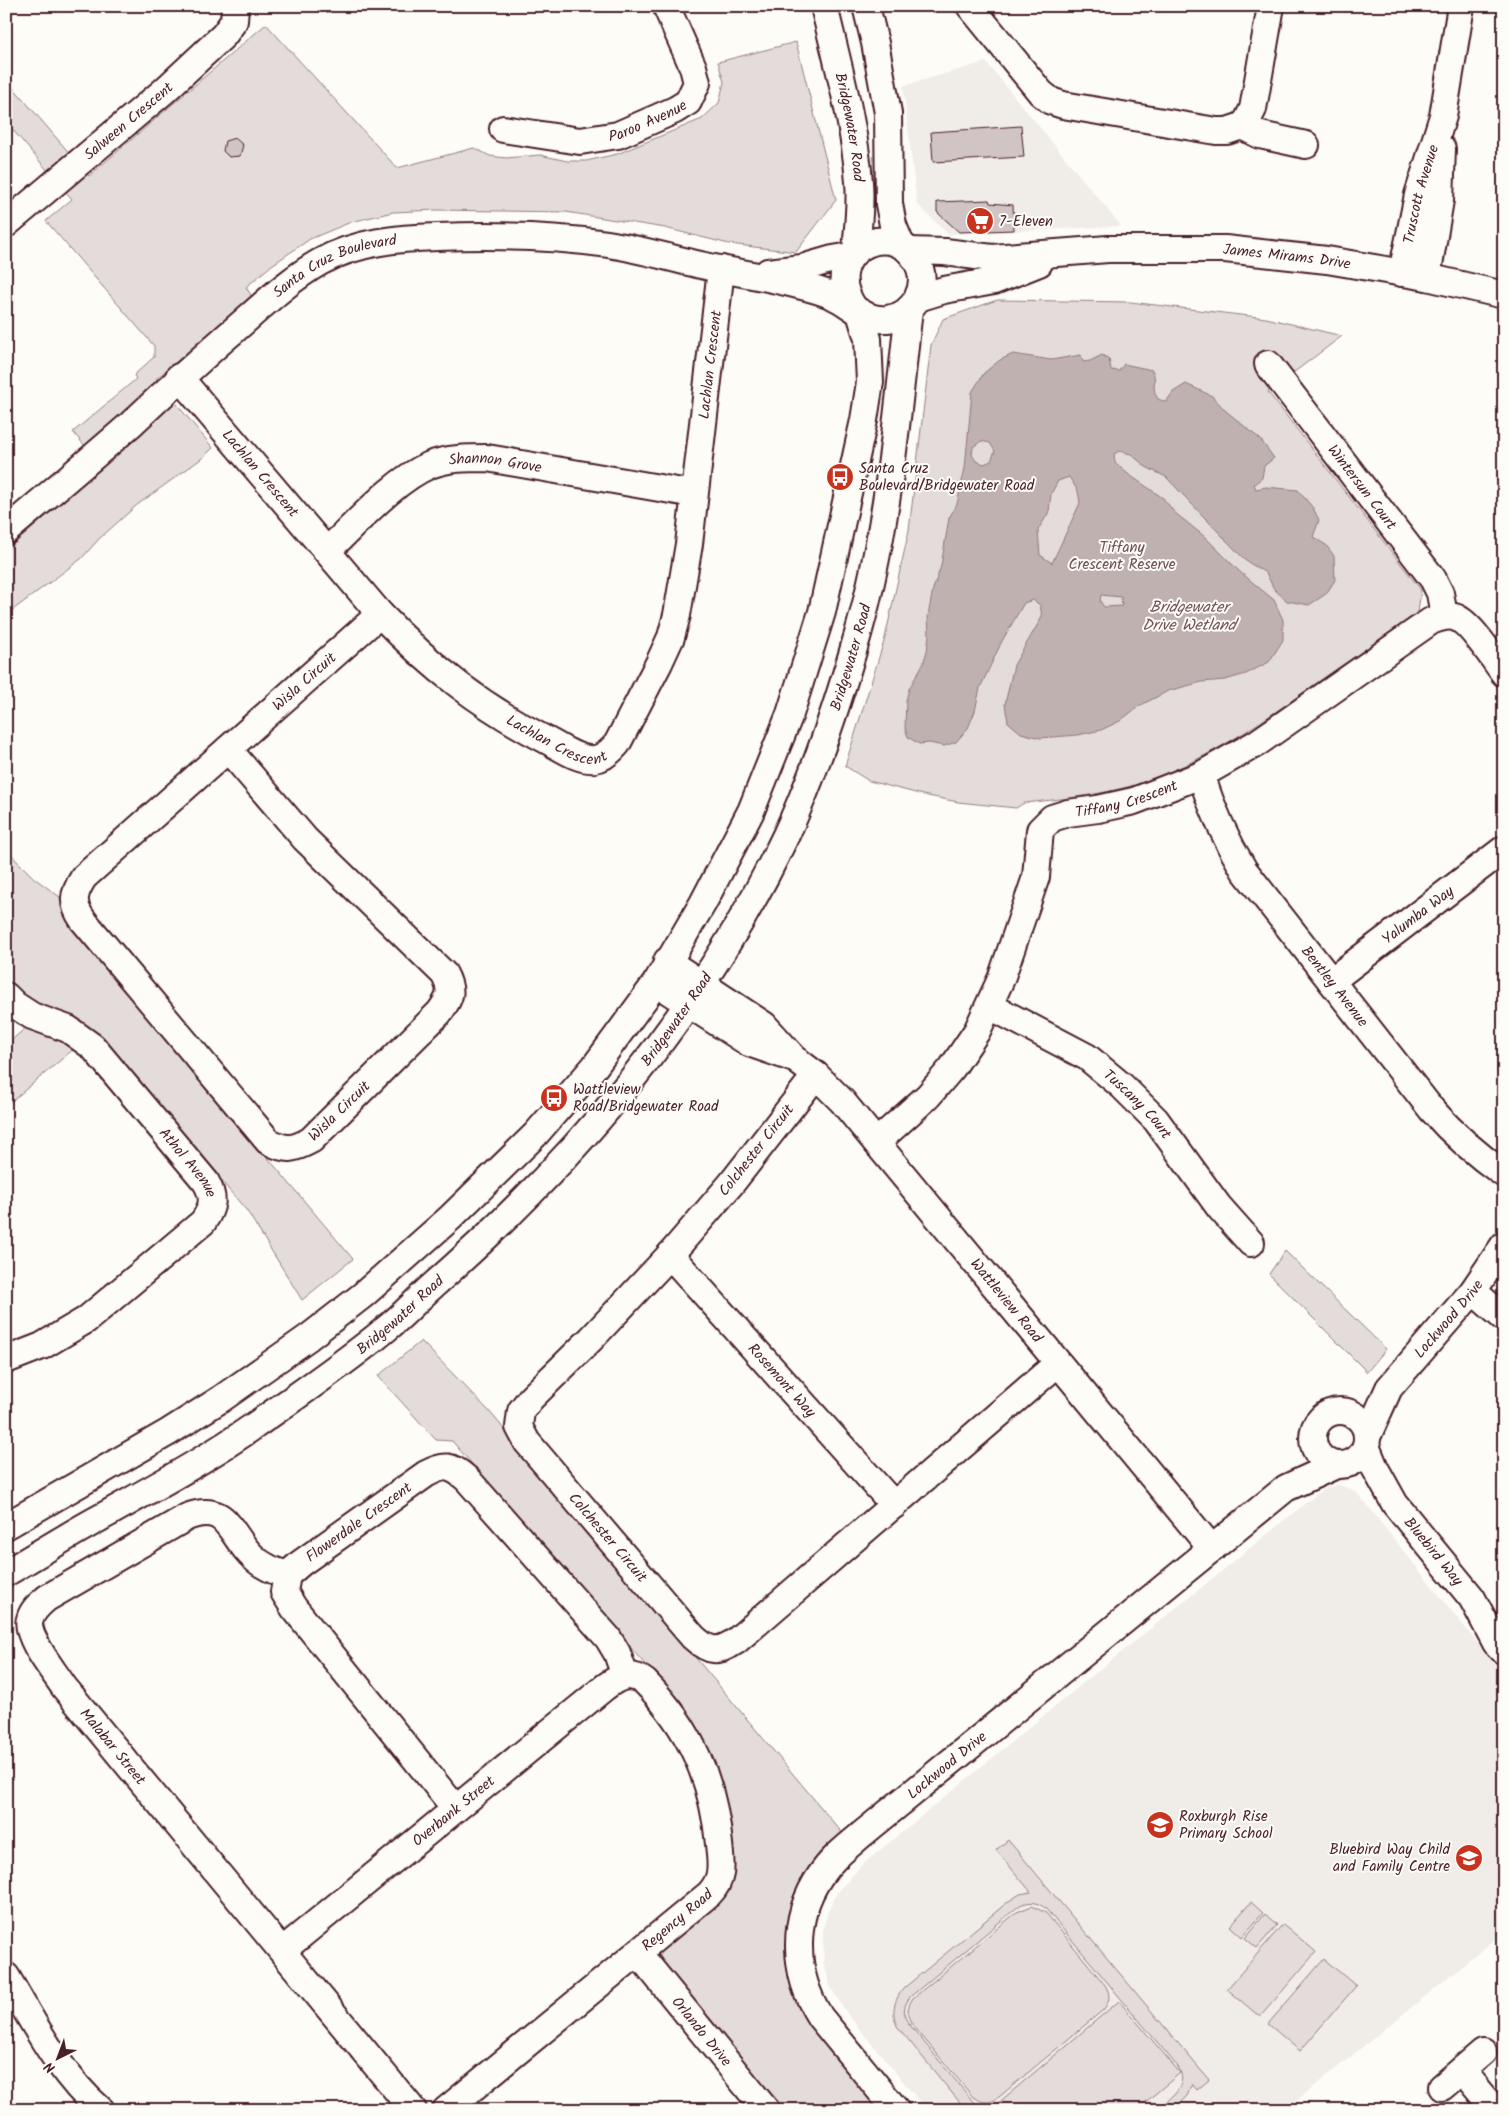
<svg xmlns="http://www.w3.org/2000/svg" width="1510" height="2116" font-family="Kalam,sans-serif">
<style>
.built{fill:#f0ece8}
.green{fill:#e3dcda;stroke:#967e82}
.water{fill:#c0b1b1;stroke:#91777b;fill-rule:evenodd}
.building{fill:#d0c5c4;stroke:#4a1f2b}
.lines{fill:none;stroke-linecap:round;stroke-linejoin:round}
.minor-casing{stroke:#4a1f2b;stroke-width:30}
.minor{stroke:#fdfcf7;stroke-width:26}
.labels{text-anchor:middle;stroke-width:4;stroke-linejoin:round;paint-order:stroke}
.street-label{font-size:15px;fill:#4a1f2b;stroke:#fdfcf7}
.poi-label{font-size:15px;fill:#4a1f2b;stroke:#fdfcf7;text-anchor:start}
.park-label{font-size:15px;fill:#704e57;stroke:#fdfcf7}
.water-label{font-size:16px;font-style:italic;fill:#73525a;stroke:#fdfcf7}
</style>
<rect width="100%" height="100%" fill="#fdfcf7"/>
<filter id="ink" filterUnits="userSpaceOnUse"><feTurbulence type="fractalNoise" baseFrequency=".02" numOctaves="2"/><feDisplacementMap in="SourceGraphic" scale="10" xChannelSelector="R" yChannelSelector="G"/><feConvolveMatrix kernelMatrix="1 2 1 2 8 2 1 2 1" color-interpolation-filters="sRGB"/></filter>
<g filter="url(#ink)">
<g class="built">
<path d="M986,62L1121,226L948,234L917,204L903,86Z"/>
<path d="M1339,1485L1352,1490L1357,1493L1504,1676V1932L1285,2110H927L847,2014L831,1988L824,1964L823,1930L828,1911L837,1893L861,1866L1081,1685L1323,1489Z"/>
</g>
<g class="green">
<path d="M266,24L397,168L474,148L490,156L506,158L540,155L567,161H586L617,154L702,119L719,103L724,82L718,62L796,42L836,200L796,252L729,244L665,228L566,212L437,210L393,212L351,222L310,239L272,265L246,287L252,297L156,379L213,448L201,459L137,505L99,539L81,559L6,615V551L103,467L73,432L136,379L134,375L154,357V346L46,221L72,199L6,122V79L89,176Z"/>
<path d="M997,300L1130,302L1266,318L1342,336L1268,392L1421,590L1418,612C1384,637 1349,660 1315,684C1266,719 1221,751 1165,774C1121,793 1072,798 1024,803L1016,808L958,802L923,795L869,781L845,766L885,638L909,530L931,345L943,319Z"/>
<path d="M6,845L15,859L34,878L60,897L66,918L353,1259L302,1300L247,1211L94,1032L6,1106V1045L47,1009L29,1001L6,978Z"/>
<path d="M1285,1251L1386,1349L1367,1372L1269,1274Z"/>
<path d="M421,1341L489,1411L844,1835L789,1930L883,2110H776L660,1962V1953L665,1945L722,1898L730,1886L732,1872L686,1712L452,1441L436,1440L378,1376Z"/>
<path d="M1008,1840L1209,2080L1197,2090L1192,2084L1187,2096L1173,2110H1157C1170,2098 1190,2087 1178,2067L1046,1909C1037,1901 1030,1901 1020,1905L911,1996C903,2005 902,2015 909,2024L980,2110H966L897,2026C891,2012 894,2000 904,1988L1009,1901L1020,1894L1031,1892L996,1850Z"/>
<path d="M1251,1902L1263,1913L1242,1937L1230,1926Z"/>
<path d="M1032,1906L1046,1913L1105,1985C1111,1994 1110,2002 1103,2010L999,2097C990,2104 982,2103 973,2097L912,2024C906,2015 907,2007 913,1998L1017,1912Z"/>
<path d="M1265,1914L1277,1925L1257,1948L1245,1938Z"/>
<path d="M1283,1924L1316,1952L1260,2017L1227,1989Z"/>
<path d="M1324,1959L1356,1986L1300,2051L1268,2024Z"/>
<path d="M1119,2001L1180,2073L1136,2110H990Z"/>
</g>
<path class="water" d="M1013,354L1051,360L1081,355L1083,362L1090,361L1102,355L1109,359L1111,370L1119,371L1124,364L1152,370C1158,379 1150,388 1158,399L1166,402L1173,392L1186,384L1212,396L1226,411L1260,439L1274,458L1264,466L1262,478L1254,484L1256,489L1266,487L1298,490L1313,508L1319,520L1313,537L1326,545L1334,556L1335,580L1326,594L1309,605L1287,601L1274,589L1266,573L1246,561L1166,477L1146,467L1131,454L1119,451L1114,454L1115,463L1128,474L1163,498L1174,512L1205,537L1240,572L1274,600L1283,620V640L1269,662L1246,674L1225,680L1202,682L1168,691L1139,706L1120,721L1101,730L1078,735L1040,738L1021,733L1008,722L1005,704L1014,665L1042,617L1040,605L1033,600L1024,603L1002,641L980,688L975,711L968,728L956,742L944,746L929,743L919,744L908,737L905,728L906,700L909,689L923,664L927,651L929,635L928,616L933,589L941,566L949,518L957,504L965,468L972,392L984,373L1000,360ZM981,441L990,443L995,451L991,461L984,464L976,461L972,455L973,447ZM1069,477L1078,491L1080,503L1052,563L1040,555L1038,530L1049,512L1051,494L1058,481ZM1101,595L1121,597L1122,606L1104,607L1100,601Z"/>
<g class="building">
<path d="M1021,126L1024,157L933,162L931,132Z"/>
<path d="M235,138L243,145L240,156L229,157L223,151L225,141Z"/>
<path d="M989,200L990,203L1013,205L1014,230L959,232L937,212V202Z"/>
</g>
<g class="lines">
<g class="minor-casing">
<g id="minor">
<path id="s1" d="M824,6C837,61 855,126 859,182C861,205 858,227 856,250"/>
<path d="M866,6L875,43L888,113L889,204L893,225L901,245"/>
<path d="M970,6L1041,93L1051,101L1063,105L1216,131H1227L1242,126L1260,135L1306,145"/>
<path d="M1242,126L1247,121L1253,109L1271,6"/>
<path id="s2" d="M503,129L580,141L618,135L675,110L688,102L697,83L693,67L666,6"/>
<path id="s3" d="M6,224L164,91L224,35L234,21L235,6"/>
<path id="s4" d="M909,251L945,252L992,258L1108,249H1225L1327,260L1427,277L1504,295"/>
<path d="M768,272L802,268L833,259L851,256"/>
<path id="s5" d="M1402,273L1418,195L1443,116L1461,6"/>
<path d="M1427,277L1440,200L1442,149"/>
<path d="M918,298L944,290L994,281L1039,263"/>
<path id="s6" d="M1268,364L1433,579L1440,593L1444,616"/>
<path id="s7" d="M179,377L380,614C432,668 482,707 550,742C563,749 580,761 595,759C604,758 611,751 617,744L659,663L671,637L677,615L689,544L721,269"/>
<path id="s8" d="M6,531C48,495 90,460 131,424C162,395 193,366 225,338C256,312 285,282 320,262C356,242 398,238 438,237C493,235 553,236 608,244C647,250 682,262 720,269C742,273 764,277 786,282C801,286 818,289 833,296C851,304 866,322 887,319C915,316 931,284 916,260C889,215 817,255 854,308"/>
<path id="s9" d="M327,551C356,524 394,480 430,465C448,458 468,458 487,458L694,494"/>
<path id="s10" d="M228,749L305,839L444,974C453,991 451,997 439,1013L311,1140C293,1150 286,1151 268,1141L83,920C71,903 73,894 84,877L380,614"/>
<path id="s11" d="M1201,775C1212,809 1226,840 1244,870L1432,1110C1454,1135 1477,1155 1504,1174"/>
<path id="s12" d="M667,961L764,1025L795,1059L816,1075L842,1101L1212,1549"/>
<path id="s13" d="M1331,981L1504,849"/>
<path d="M656,983L749,1043L792,1058"/>
<path id="s14" d="M6,996L15,1005L32,1016L68,1029L93,1047L206,1182C215,1198 213,1207 203,1222L86,1320L42,1346L6,1360"/>
<path id="s15" d="M990,1006L1087,1057L1122,1086L1156,1120L1219,1207L1251,1243"/>
<path id="s16" d="M816,1075L731,1184L670,1255L591,1339L531,1398L521,1411L519,1427L527,1442L693,1637C709,1652 718,1653 736,1641L1058,1363"/>
<path id="s17" d="M878,1141L928,1096L952,1068L977,1031L1001,979L1036,877L1040,830L1052,818L1068,813L1098,809L1134,801L1201,775L1257,743L1431,621C1439,618 1445,615 1454,617C1469,620 1494,660 1504,673"/>
<path id="s18" d="M670,1255L894,1505"/>
<path d="M1473,1291L1504,1318"/>
<circle cx="1340" cy="1438" r="27"/>
<path id="s19" d="M1367,1437L1389,1388L1473,1291L1504,1245"/>
<path id="s20" d="M1366,1446L1375,1468L1395,1504L1472,1598L1496,1643L1504,1651"/>
<path d="M6,1526L169,1432L221,1399L309,1337L363,1295L450,1218L535,1135L595,1066L656,983L703,903L751,811L790,714L822,612L864,420L870,382L868,339L860,313"/>
<path id="s21" d="M6,1573C37,1555 67,1536 98,1519C151,1489 204,1461 254,1426C298,1395 344,1364 386,1329C401,1317 414,1303 428,1290C576,1160 701,1014 786,835C815,773 839,700 858,634C888,528 897,418 909,309"/>
<path id="s22" d="M287,1575C275,1571 263,1567 253,1557C229,1535 228,1501 187,1517L47,1598C40,1604 33,1609 30,1619C24,1635 55,1673 64,1687L413,2110"/>
<path id="s23" d="M455,1808L294,1608L284,1592L287,1575L301,1563L426,1474C445,1464 451,1465 467,1479L608,1638L617,1653L625,1676"/>
<path id="s24" d="M283,1950L605,1687C618,1677 630,1671 645,1682C691,1729 713,1780 719,1844C721,1864 724,1879 709,1894L446,2110"/>
<path id="s25" d="M638,1953L766,2110"/>
<path d="M6,1976C34,2023 59,2074 101,2110"/>
<path d="M1462,2070L1495,2110"/>
<path d="M1442,2087L1483,2052"/>
<path id="s26" d="M896,2110L820,2017C793,1974 791,1919 820,1876C831,1859 846,1848 861,1835L1286,1488L1336,1465"/>
</g>
</g>
<use href="#minor" class="minor"/>
</g>
</g>
<defs>
<g id="supermarket-disc" transform="scale(1.4375)"><circle r="9.5" fill="#c8321e" stroke="#fdfcf7"/><path d="M-6-5.5h2.5l.6 2H6L4.5 2H-2.5L-4.4-4H-6ZM-1.5 3.2a1.3 1.3 0 1 0 .1 0ZM3 3.2a1.3 1.3 0 1 0 .1 0Z" fill="#fff"/></g>
<g id="bus-disc" transform="scale(1.4375)"><circle r="9.5" fill="#c8321e" stroke="#fdfcf7"/><path d="M-5-6H5V4H4V6H2V4H-2V6H-4V4H-5ZM-3.5-4V0h7V-4ZM-3.5 1.2v1.5H-2V1.2ZM2 1.2v1.5H3.5V1.2Z" fill="#fff"/></g>
<g id="school-disc" transform="scale(1.4375)"><circle r="9.5" fill="#c8321e" stroke="#fdfcf7"/><path d="M0-5L7-2L0 1L-7-2ZM-4 1L0 2.5L4 1V4Q0 6-4 4Z" fill="#fff"/></g>
</defs>
<g fill-rule="evenodd">
<use href="#supermarket-disc" x="980" y="221"/>
<use href="#bus-disc" x="840" y="477"/>
<use href="#bus-disc" x="554" y="1098"/>
<use href="#school-disc" x="1160" y="1825"/>
<use href="#school-disc" x="1469" y="1858"/>
</g>
<g class="labels">
<g class="street-label">
<text dy="5" stroke="none"><textPath href="#s2" startOffset="149">Paroo Avenue</textPath></text>
<text dy="5" stroke="none"><textPath href="#s3" startOffset="160">Salween Crescent</textPath></text>
<text dy="5" stroke="none"><textPath href="#s1" startOffset="124">Bridgewater Road</textPath></text>
<text dy="5" stroke="none"><textPath href="#s5" startOffset="81">Truscott Avenue</textPath></text>
<text dy="5" stroke="none"><textPath href="#s4" startOffset="379">James Mirams Drive</textPath></text>
<text dy="5" stroke="none"><textPath href="#s8" startOffset="426">Santa Cruz Boulevard</textPath></text>
<text dy="5" stroke="none"><textPath href="#s7" startOffset="996">Lachlan Crescent</textPath></text>
<text dy="5" stroke="none"><textPath href="#s9" startOffset="201">Shannon Grove</textPath></text>
<text dy="5" stroke="none"><textPath href="#s7" startOffset="126">Lachlan Crescent</textPath></text>
<text dy="5" stroke="none"><textPath href="#s6" startOffset="155">Wintersun Court</textPath></text>
<text dy="5" stroke="none"><textPath href="#s21" startOffset="1282">Bridgewater Road</textPath></text>
<text dy="5" stroke="none"><textPath href="#s10" startOffset="1211">Wisla Circuit</textPath></text>
<text dy="5" stroke="none"><textPath href="#s7" startOffset="531">Lachlan Crescent</textPath></text>
<text dy="5" stroke="none"><textPath href="#s17" startOffset="455">Tiffany Crescent</textPath></text>
<text dy="5" stroke="none"><textPath href="#s13" startOffset="109">Yalumba Way</textPath></text>
<text dy="5" stroke="none"><textPath href="#s11" startOffset="252">Bentley Avenue</textPath></text>
<text dy="5" stroke="none"><textPath href="#s21" startOffset="878">Bridgewater Road</textPath></text>
<text dy="5" stroke="none"><textPath href="#s15" startOffset="179">Tuscany Court</textPath></text>
<text transform="translate(339 1111) rotate(-44)" y="5">Wisla Circuit</text>
<text transform="translate(756 1150) rotate(-52)" y="5">Colchester Circuit</text>
<text dy="5" stroke="none"><textPath href="#s14" startOffset="252">Athol Avenue</textPath></text>
<text dy="5" stroke="none"><textPath href="#s12" startOffset="484">Wattleview Road</textPath></text>
<text dy="5" stroke="none"><textPath href="#s21" startOffset="472">Bridgewater Road</textPath></text>
<text dy="5" stroke="none"><textPath href="#s19" startOffset="145">Lockwood Drive</textPath></text>
<text dy="5" stroke="none"><textPath href="#s18" startOffset="168">Rosemont Way</textPath></text>
<text dy="5" stroke="none"><textPath href="#s23" startOffset="382">Flowerdale Crescent</textPath></text>
<text dy="5" stroke="none"><textPath href="#s16" startOffset="606">Colchester Circuit</textPath></text>
<text dy="5" stroke="none"><textPath href="#s20" startOffset="126">Bluebird Way</textPath></text>
<text dy="5" stroke="none"><textPath href="#s22" startOffset="469">Malabar Street</textPath></text>
<text dy="5" stroke="none"><textPath href="#s26" startOffset="438">Lockwood Drive</textPath></text>
<text dy="5" stroke="none"><textPath href="#s24" startOffset="220">Overbank Street</textPath></text>
<text transform="translate(677 1920) rotate(-40)" y="5">Regency Road</text>
<text dy="5" stroke="none"><textPath href="#s25" startOffset="101">Orlando Drive</textPath></text>
</g>
<g class="poi-label">
<text x="999" y="226">7-Eleven</text>
<text x="859" y="473">Santa Cruz<tspan x="859" dy="17">Boulevard/Bridgewater Road</tspan></text>
<text x="573" y="1094">Wattleview<tspan x="573" dy="17">Road/Bridgewater Road</tspan></text>
<text x="1179" y="1821">Roxburgh Rise<tspan x="1179" dy="17">Primary School</tspan></text>
<text x="1450" y="1854" text-anchor="end">Bluebird Way Child<tspan x="1450" dy="17">and Family Centre</tspan></text>
</g>
<g class="park-label">
<text x="1122" y="552">Tiffany<tspan x="1122" dy="17">Crescent Reserve</tspan></text>
</g>
<g class="water-label">
<text x="1189" y="612">Bridgewater<tspan x="1189" dy="18">Drive Wetland</tspan></text>
</g>
</g>
<rect width="1510" height="2116" fill="none" stroke="#fdfcf7" stroke-width="25"/>
<rect x="12" y="12" width="1485" height="2091" fill="none" stroke="#4a1f2b" stroke-width="2" filter="url(#ink)"/>
<g transform="translate(58 2058) rotate(222)" stroke="#fdfcf7" stroke-width="4" paint-order="stroke">
<path d="M0-4L9 19L0 12L-9 19Z" fill="#4a1f2b"/>
<text y="-8" font-size="14" font-weight="bold" text-anchor="middle" fill="#4a1f2b">N</text>
</g>
</svg>
